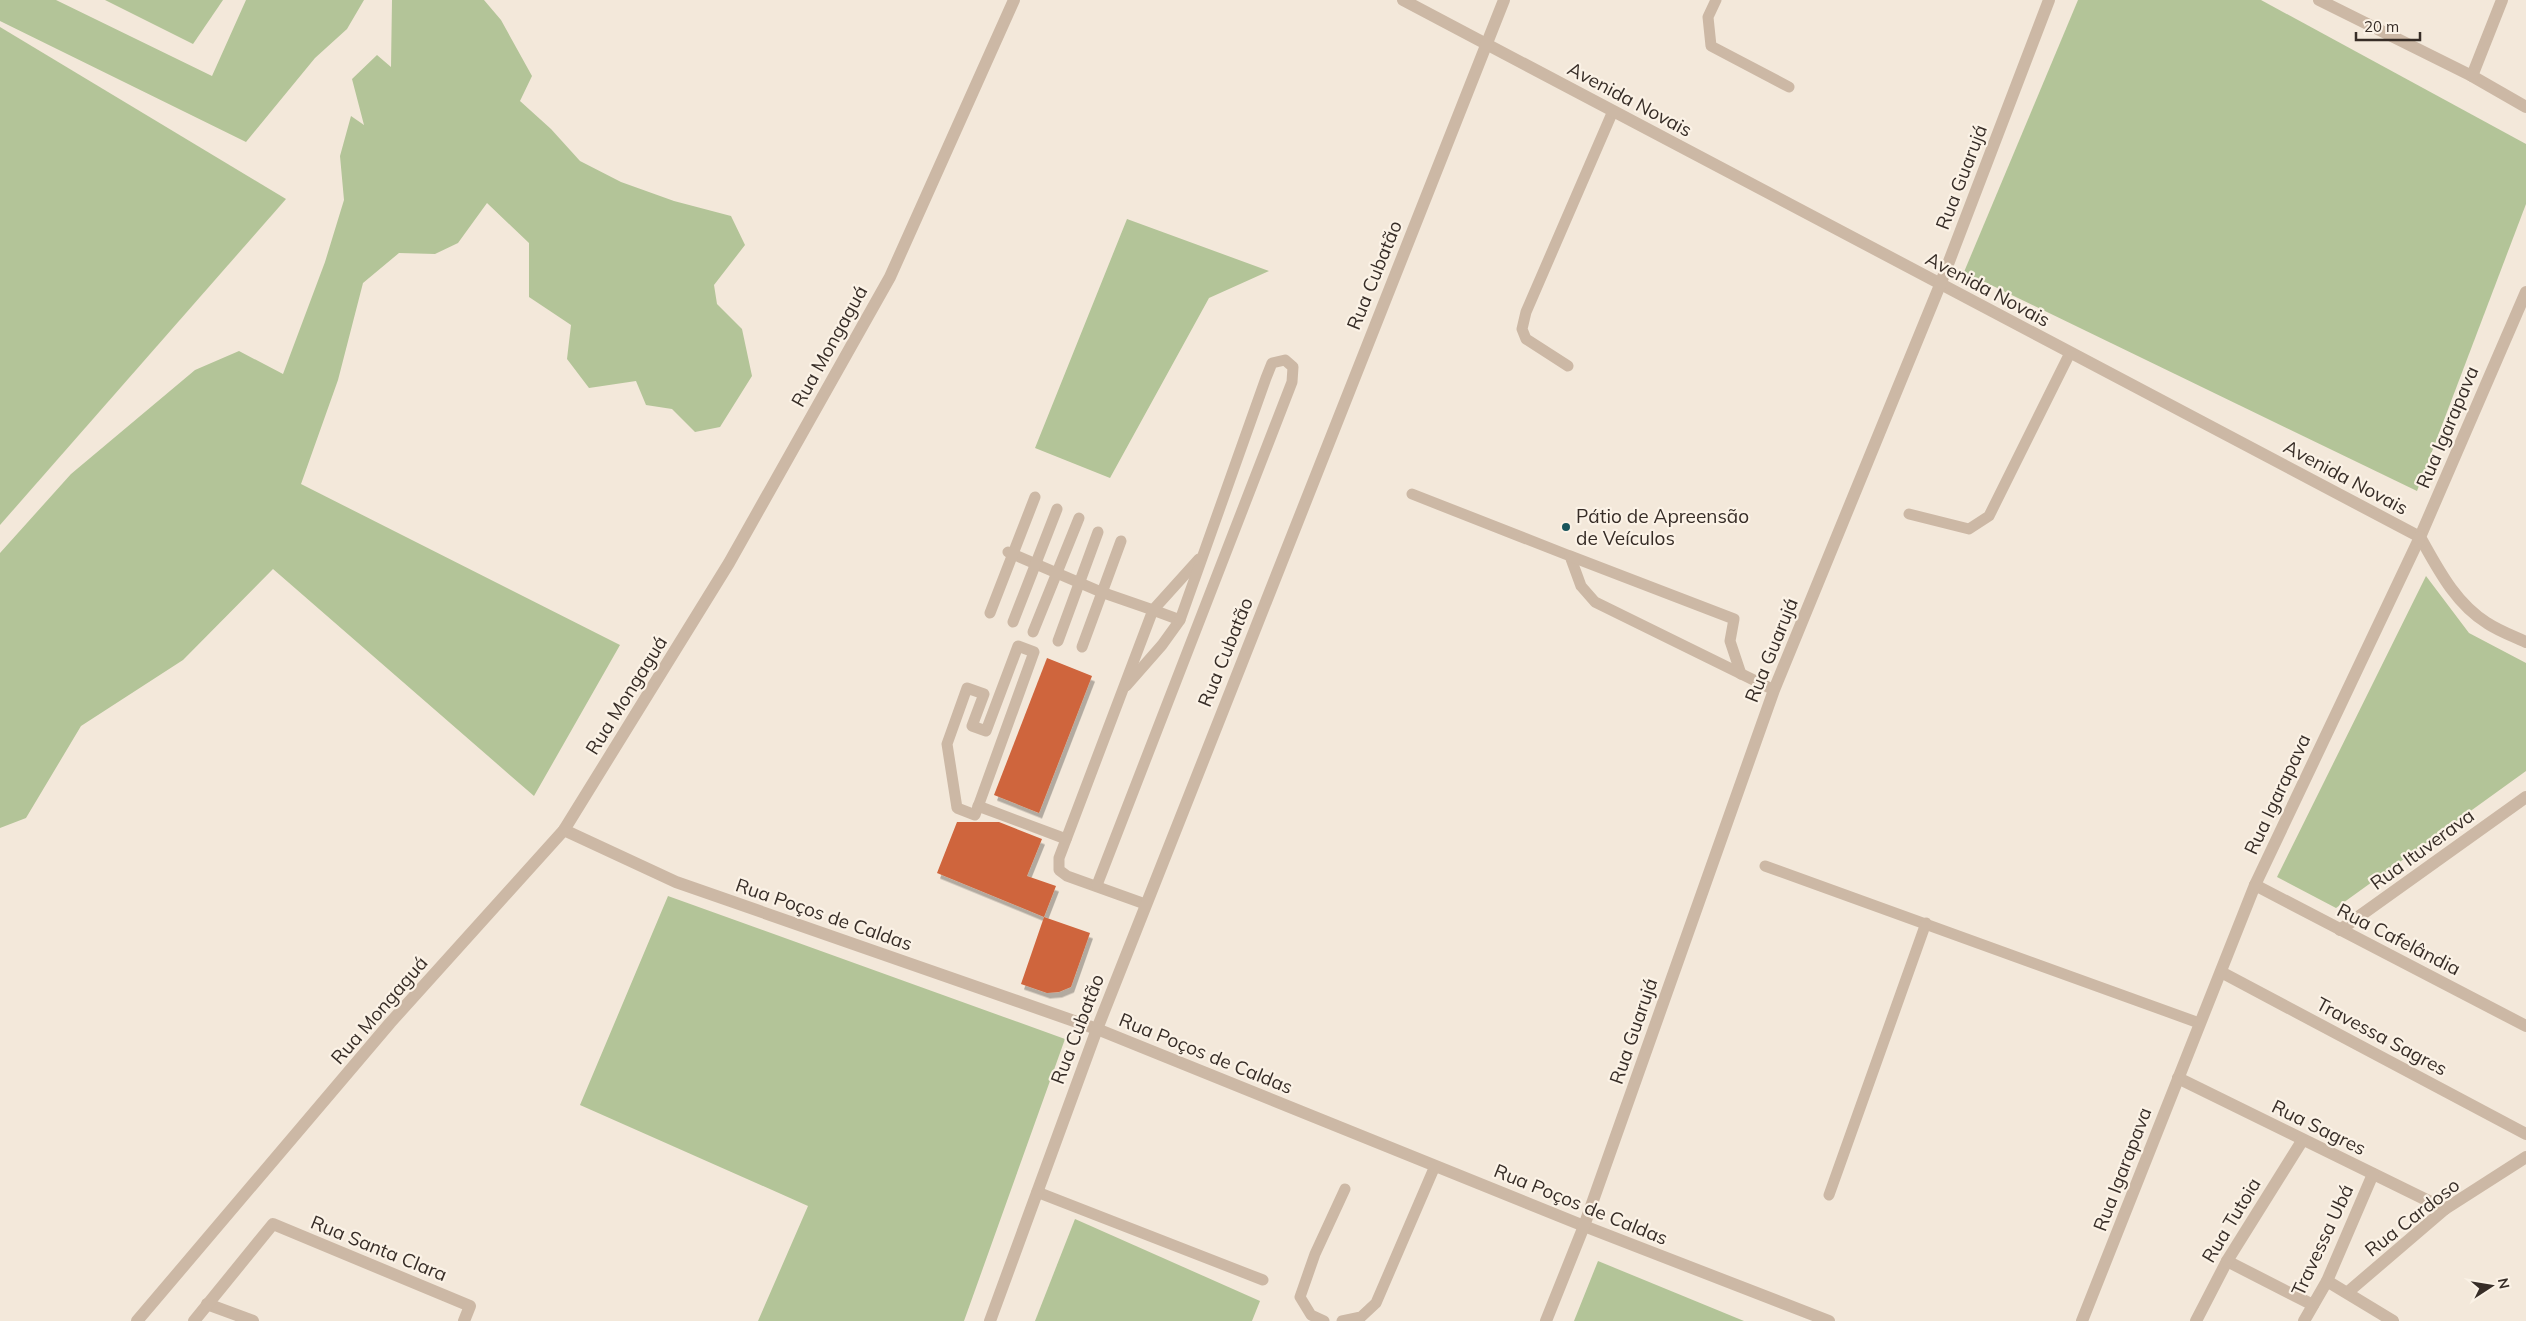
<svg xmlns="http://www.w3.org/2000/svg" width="2526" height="1321" font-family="Mulish,sans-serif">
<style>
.green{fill:#b3c498}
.building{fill:#cf653c;filter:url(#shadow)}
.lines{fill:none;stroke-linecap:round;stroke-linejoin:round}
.service{stroke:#ccb8a5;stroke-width:11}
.minor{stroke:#ccb8a5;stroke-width:12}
.tertiary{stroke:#ccb8a5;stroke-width:12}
.poi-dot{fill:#19555c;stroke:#fbf2e6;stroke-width:2}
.labels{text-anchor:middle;stroke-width:4.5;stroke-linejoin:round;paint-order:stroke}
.street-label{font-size:19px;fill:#372d27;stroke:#fbf2e6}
.poi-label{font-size:19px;fill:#372d27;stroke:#fbf2e6;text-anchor:start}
</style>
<defs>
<filter id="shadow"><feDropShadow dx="3" dy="5.5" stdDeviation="0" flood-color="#0004"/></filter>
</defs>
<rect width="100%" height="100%" fill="#f3e8da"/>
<g class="green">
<path d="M0,0H56L212,76L246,0H364L347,29L315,58L246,142L0,21Z"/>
<path d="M105,0H223L193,44Z"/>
<path d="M392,0H484L501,20L532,76L520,101L551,129L580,161L621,182L674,201L731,216L745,245L714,285L717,304L742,329L752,376L720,427L695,432L672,409L646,405L636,381L589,388L567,359L571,325L529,297V243L487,203L458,243L435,254L399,253L363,283L338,380L301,484L620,645L534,796L273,569L183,660L81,726L26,818L0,828V553L71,474L195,370L239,351L283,374L325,262L344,200L340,156L351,116L364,125L352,79L377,55L391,67Z"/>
<path d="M2078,0H2261L2526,144V204L2417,491L1964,272Z"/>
<path d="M0,27L286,199L0,525Z"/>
<path d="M1127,219L1269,271L1209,298L1110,478L1035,448Z"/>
<path d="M2426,576L2469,633L2526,663V771L2336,908L2277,877Z"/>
<path d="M668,896L1065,1039L964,1321H758L808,1206L580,1105Z"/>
<path d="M1075,1219L1260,1301L1252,1321H1035Z"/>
<path d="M1598,1261L1744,1321H1574Z"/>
</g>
<g class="building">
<path d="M1047,658L1092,676L1039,813L994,795Z"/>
<path d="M957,822H999L1042,839L1027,876L1056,886L1044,917L937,873Z"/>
<path d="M1044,917L1090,933L1071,987L1059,992L1047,993L1021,984Z"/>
</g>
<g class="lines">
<g class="service">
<path d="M1716,0L1708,17L1711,46L1789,87"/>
<path d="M1568,366L1526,339L1522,329L1526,312L1613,111"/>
<path d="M1412,494L1570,556L1581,586L1595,602L1774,690"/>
<path d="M1909,514L1969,529L1989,516L2070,353"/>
<path d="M1008,552L1101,592L1153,610L1059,858V870L1067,876L1145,904"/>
<path d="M1570,556L1734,619L1730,641L1741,674"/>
<path d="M990,613L1035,497"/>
<path d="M1013,622L1057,509"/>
<path d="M1033,632L1079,518"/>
<path d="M1058,641L1098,532"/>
<path d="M1018,646L1034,652L975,815L957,808L947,744L967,688L984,694L972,726L986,731Z"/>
<path d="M1082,647L1121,541"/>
<path d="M1126,686L1162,645L1180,620L1153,610L1199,559"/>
<path d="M978,806L1066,839"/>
<path d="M1765,866L2199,1023"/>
<path d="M1097,885L1292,382L1293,367L1285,360L1272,363L1266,378L1180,620"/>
<path d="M1037,1192L1263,1280"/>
<path d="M1829,1195L1926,923"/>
<path d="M1324,1321L1311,1315L1300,1297L1315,1254L1345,1189"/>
<path d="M1342,1321L1361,1317L1376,1303L1435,1166"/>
</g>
<g class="minor">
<path d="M1403,0L2420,537L2526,292"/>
<path d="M2319,0L2472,76L2526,107"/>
<path d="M2472,76L2502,0"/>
<path d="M564,830L676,882L1097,1029L1584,1226L1829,1321"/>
<path d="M2255,885L2526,1026"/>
<path d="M2340,930L2526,797"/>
<path d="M2221,972L2526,1134"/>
<path d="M2178,1078L2445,1209"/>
<path d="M2227,1261L2313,1305"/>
<path d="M2327,1281L2393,1321"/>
<path d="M2348,1292L2445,1209L2526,1157"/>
<path d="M207,1304L253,1321"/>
<path d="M137,1321L390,1023L564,830L729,563L890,277L1014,0"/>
<path d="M194,1321L273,1224L470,1306L464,1321"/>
<path d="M990,1321L1097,1029L1504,0"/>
<path d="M1546,1321L1584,1226L1774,690L1940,285L2049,0"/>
<path d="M2196,1321L2227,1261L2302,1141"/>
<path d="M2304,1321L2327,1281L2373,1174"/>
</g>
<g class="tertiary">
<path d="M2420,537C2438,569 2455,603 2487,623C2499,631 2513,636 2526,642"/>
<path d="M2082,1321L2255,885L2420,537"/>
</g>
</g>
<circle class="poi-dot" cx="1566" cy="527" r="5"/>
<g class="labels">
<g class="street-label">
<text transform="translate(1630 99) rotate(28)" y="7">Avenida Novais</text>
<text transform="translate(1961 177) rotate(-69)" y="7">Rua Guarujá</text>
<text transform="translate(1374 275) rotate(-68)" y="7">Rua Cubatão</text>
<text transform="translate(1988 289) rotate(28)" y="7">Avenida Novais</text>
<text transform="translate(829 346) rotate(-61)" y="7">Rua Mongaguá</text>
<text transform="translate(2447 427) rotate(-67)" y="7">Rua Igarapava</text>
<text transform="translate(2346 477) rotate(28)" y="7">Avenida Novais</text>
<text transform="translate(1771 650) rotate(-68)" y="7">Rua Guarujá</text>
<text transform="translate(1225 652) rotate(-68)" y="7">Rua Cubatão</text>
<text transform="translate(626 695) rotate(-58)" y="7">Rua Mongaguá</text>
<text transform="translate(2277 794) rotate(-65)" y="7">Rua Igarapava</text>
<text transform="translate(2422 849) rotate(-36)" y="7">Rua Ituverava</text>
<text transform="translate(824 914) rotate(19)" y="7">Rua Poços de Caldas</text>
<text transform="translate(2399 939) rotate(27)" y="7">Rua Cafelândia</text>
<text transform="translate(379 1010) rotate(-49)" y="7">Rua Mongaguá</text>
<text transform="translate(1077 1029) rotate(-69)" y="7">Rua Cubatão</text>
<text transform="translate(1633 1031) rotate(-71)" y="7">Rua Guarujá</text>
<text transform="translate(2382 1036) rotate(28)" y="7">Travessa Sagres</text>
<text transform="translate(1206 1053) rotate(22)" y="7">Rua Poços de Caldas</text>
<text transform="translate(2319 1127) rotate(26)" y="7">Rua Sagres</text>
<text transform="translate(2122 1169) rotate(-69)" y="7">Rua Igarapava</text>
<text transform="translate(1581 1204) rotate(22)" y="7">Rua Poços de Caldas</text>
<text transform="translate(2412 1217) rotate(-38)" y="7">Rua Cardoso</text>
<text transform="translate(2231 1220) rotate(-59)" y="7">Rua Tutoia</text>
<text transform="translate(2322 1240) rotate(-65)" y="7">Travessa Ubá</text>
<text transform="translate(379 1248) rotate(22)" y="7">Rua Santa Clara</text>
</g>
<g class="poi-label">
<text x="1576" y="523">Pátio de Apreensão<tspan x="1576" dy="22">de Veículos</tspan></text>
</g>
</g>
<g transform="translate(2491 1286) rotate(78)" stroke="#fbf2e6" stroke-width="4" paint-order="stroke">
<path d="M0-4L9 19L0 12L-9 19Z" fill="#372d27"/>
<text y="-8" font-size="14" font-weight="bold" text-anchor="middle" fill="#372d27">N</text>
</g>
<path d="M2356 32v8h64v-8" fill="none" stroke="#372d27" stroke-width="2.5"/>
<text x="2364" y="32" font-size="15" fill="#372d27" stroke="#fbf2e6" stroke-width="4" paint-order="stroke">20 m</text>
</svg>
